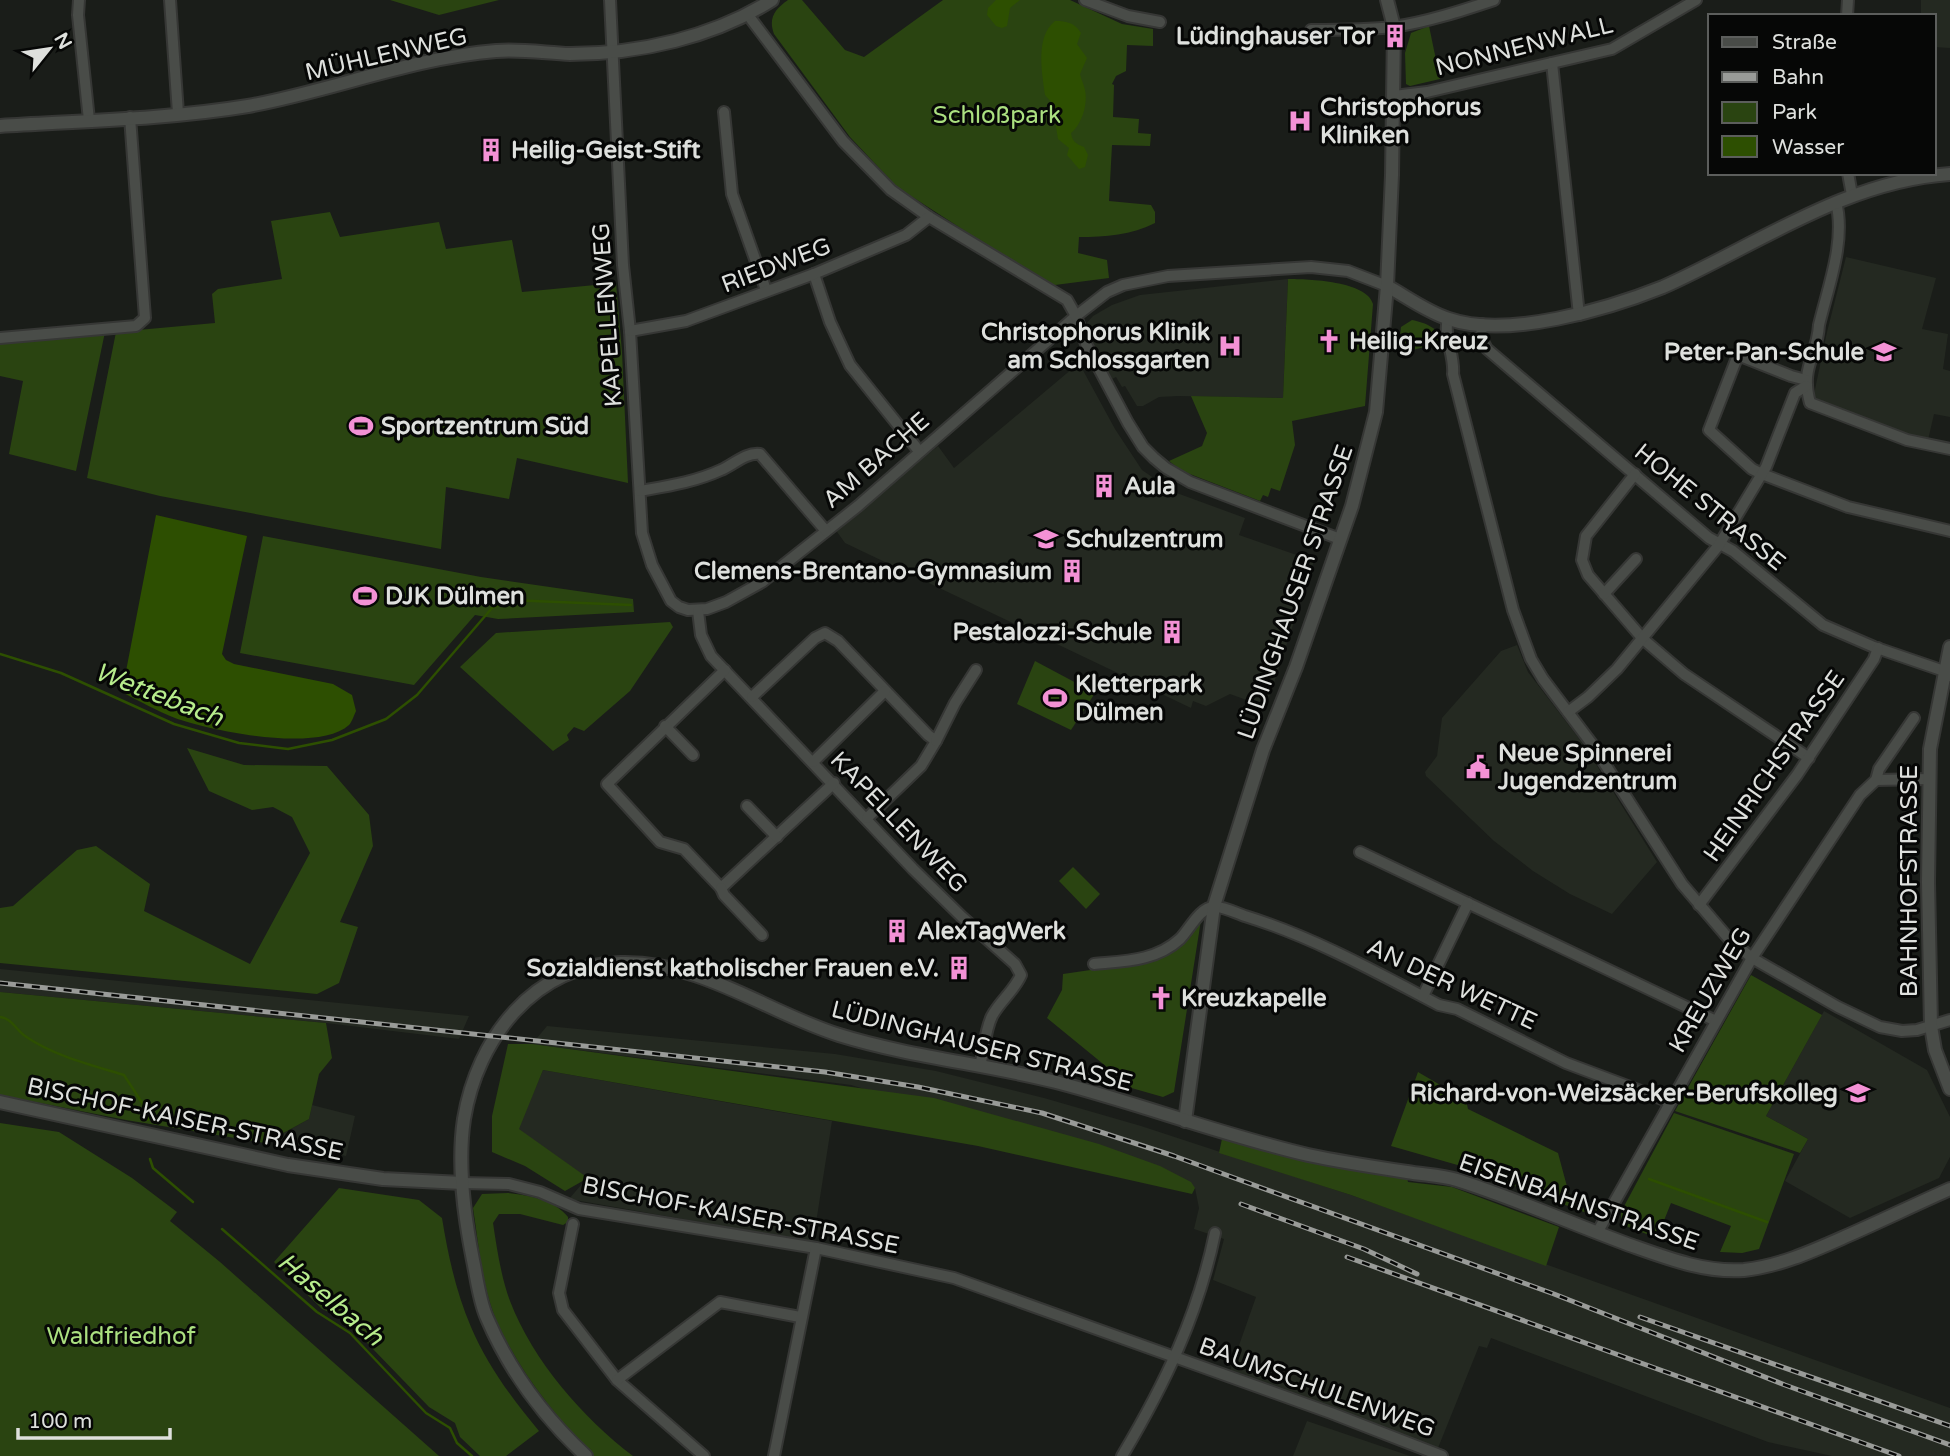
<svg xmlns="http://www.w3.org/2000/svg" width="1950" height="1456" font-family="'Varela Round',sans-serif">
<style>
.built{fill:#242921}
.green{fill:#2a4411}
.water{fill:#2d4f01}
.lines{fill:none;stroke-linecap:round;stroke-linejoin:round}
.stream{stroke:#2d4f01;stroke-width:2.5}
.minor-casing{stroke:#363735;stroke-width:14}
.tertiary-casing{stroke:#363735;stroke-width:16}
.minor{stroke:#494c48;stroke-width:10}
.tertiary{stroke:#494c48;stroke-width:12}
.rail-casing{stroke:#999b98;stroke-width:5}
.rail{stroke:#060706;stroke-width:2.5;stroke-dasharray:8;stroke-linecap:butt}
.labels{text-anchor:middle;stroke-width:6;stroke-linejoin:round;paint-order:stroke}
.poi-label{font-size:24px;font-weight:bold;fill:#dee0dd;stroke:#060706;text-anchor:start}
.street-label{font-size:24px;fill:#dee0dd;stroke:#060706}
.park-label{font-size:24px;fill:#abe080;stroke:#060706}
.water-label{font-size:26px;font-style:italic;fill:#b7ec8c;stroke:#060706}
</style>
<rect width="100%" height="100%" fill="#1a1d19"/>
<g class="built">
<path d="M1921,0H1950V48L1934,47V16H1921Z"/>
<path d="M1846,257L1936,278L1922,329L1948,334L1943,369L1950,371V417L1934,414L1928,440L1896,433L1813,399L1827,332Z"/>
<path d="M1288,279L1283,398L1178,396L1159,397L1143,406H1137L1125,386L1122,387L1116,377L1112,379L1084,326L1093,316L1112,305L1140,295Z"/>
<path d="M1079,363L1115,429L1142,470L1174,492L1245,518L1239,535L1314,561L1266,707L1230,694L1206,706L1193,701L1191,708L845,543L835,529L938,446L954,468Z"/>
<path d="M1517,645L1528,672L1584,745L1657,862L1612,914L1570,894L1533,871L1494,841L1426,776L1425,772L1437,756L1442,718L1501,651Z"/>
<path d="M0,969L469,1016L459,1039L326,1023L0,992Z"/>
<path d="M1824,1011L1927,1070L1950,1117V1157L1939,1178L1850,1218L1785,1181L1808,1139L1766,1116Z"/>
<path d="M547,1026L835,1054L936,1071L1044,1098L1141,1126L1351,1195L1950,1408V1456H1832L1768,1442L1491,1338L1487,1348L1479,1346L1438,1448L1230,1371L1256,1297L1213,1280L1224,1239L1194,1229L1199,1208L1195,1188L851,1085L532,1044Z"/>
<path d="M543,1070L832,1121L813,1242L569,1199L587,1178L518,1129Z"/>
<path d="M312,1105L355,1116L346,1156L271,1140L309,1119Z"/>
<path d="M1307,1421L1410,1456H1293Z"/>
</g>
<g class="green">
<path d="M390,0H499L439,15Z"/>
<path d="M788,0H802L845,50L864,57L943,0H1070L1122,24L1153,29V46L1127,45L1126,71L1116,76L1112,84L1114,85L1113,117L1139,119L1138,133L1151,134L1150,146L1112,145L1109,201L1151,205L1155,212V223C1132,235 1105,237 1079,237L1078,253L1107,260L1109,278L1055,285L1047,284L897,187L850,137L774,34C768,18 775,9 788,0Z"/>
<path d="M1429,26L1440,79L1410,86L1406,84L1405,53L1411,33Z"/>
<path d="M330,212L340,237L439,222L446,249L512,240L522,292L616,283L622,352L628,483L517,458L509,499L446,487L441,549L160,496L87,478L116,332L215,323L212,294L218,289L282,279L271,221Z"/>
<path d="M1288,279C1308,279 1367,281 1373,304L1365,406L1292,421L1295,445L1280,491L1271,488L1268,497L1263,495L1260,501L1182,471L1169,461L1202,446L1207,433L1191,396L1283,398Z"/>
<path d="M1412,320C1426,323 1439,328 1443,342L1398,354L1401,327Z"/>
<path d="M105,332L76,471L9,454L23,381L0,376V341Z"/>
<path d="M263,536L481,577L633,599L634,612L498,619L475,615L414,685L240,653Z"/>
<path d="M670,622L673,627L630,691L584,731L574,727L567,735L569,740L553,751L460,667L496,633Z"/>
<path d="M1035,661L1095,693L1071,730L1017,704Z"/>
<path d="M187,748L244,765L327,766L369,815L373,846L340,922L358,927L339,983L317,994L0,963V908L13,906L77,850L96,846L150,884L144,911L250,964L310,853L292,817L273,807L252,810L209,791Z"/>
<path d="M1073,867L1100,894L1086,909L1059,881Z"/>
<path d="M1201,920L1174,1092L1163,1097L1128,1087L1113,1072L1047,1018L1062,990L1063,974L1145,962Z"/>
<path d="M1751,975L1822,1015L1766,1116L1808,1139L1800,1153L1675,1111Z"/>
<path d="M0,992L326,1023L332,1058L319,1074L309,1119L265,1143L126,1120L0,1095Z"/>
<path d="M508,1044H532L934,1098L1099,1144L1160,1166L1191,1182L1195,1188L1192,1194L978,1146L543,1070L519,1129L588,1178L565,1191L525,1166L492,1152V1116Z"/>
<path d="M1418,1072L1466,1100L1468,1109L1558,1153L1569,1194L1602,1205L1600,1210L1592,1215L1461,1166L1391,1146Z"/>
<path d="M1674,1113L1794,1154L1759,1249L1742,1253L1720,1252L1731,1226L1671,1203L1657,1238L1628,1227L1621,1220V1212Z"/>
<path d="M0,1123L59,1132L132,1178L177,1212L170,1221L220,1262L439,1456H0Z"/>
<path d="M1223,1134L1406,1172L1408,1182L1452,1187L1559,1227L1546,1266L1351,1195L1219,1153Z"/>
<path d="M339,1188L419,1200L442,1218C448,1255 456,1292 471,1327C487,1365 513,1400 539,1431L506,1456H480L460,1437L455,1423L429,1407L344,1319L322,1309L274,1262Z"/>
<path d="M508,1193C528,1195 555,1200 568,1217V1222L563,1225L520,1214H499L493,1223C497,1249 501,1277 510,1301C533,1361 583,1418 633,1456H592C556,1416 521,1374 498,1324C482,1289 479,1246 473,1208L482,1194Z"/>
</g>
<g class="water">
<path d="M996,0H1020L1010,8L1007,26L1002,28L996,26L987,15L988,8Z"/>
<path d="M1055,21C1067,21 1075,23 1081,33L1077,44L1087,58L1080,74C1081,79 1084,85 1085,90C1088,104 1082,124 1071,133C1072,141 1076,144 1084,147L1088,155L1085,167L1079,169L1067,155L1069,148L1058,139L1052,103L1045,95C1042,72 1035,37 1055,21Z"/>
<path d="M156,515L247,536L222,654L226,660L234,664L333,684L352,695L356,711C354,715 352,722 349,725C318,753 211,731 175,718C157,711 139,701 122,692Z"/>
</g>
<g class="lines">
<g class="stream">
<path d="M0,654L61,673L174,724L239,743L288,749L332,740L386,719L417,695L492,608L509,600L631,605"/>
<path d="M0,1017C13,1019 15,1029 25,1036C54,1056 91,1065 124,1075L148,1112V1120"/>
<path d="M150,1159L153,1168L193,1202"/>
<path d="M1649,1179L1767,1222"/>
<path d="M222,1229L317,1312L350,1333L426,1413L450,1428L457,1443L472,1456"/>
</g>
<g class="minor-casing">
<g id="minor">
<path d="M79,0L78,15L89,120"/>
<path d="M170,0L178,113"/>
<path d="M610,0L623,265L630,331L642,533L652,565L671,601L679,607L688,610L707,609L726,602L762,582L858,506L1076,316L1107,292L1123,285L1168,276L1311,267L1348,271L1387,286"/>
<path d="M1085,0L1128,16L1160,22"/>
<path d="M748,15L843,141L891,190L929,217L1067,300L1076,316L1086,344L1128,423L1143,447L1154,458L1166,468L1190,482L1340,539"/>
<path d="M1847,16L1848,0"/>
<path d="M1311,30C1338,30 1366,30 1393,27C1427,22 1461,11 1494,0"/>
<path d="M1552,63L1579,315"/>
<path d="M1394,96L1427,92L1612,49L1696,0"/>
<path d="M724,112L732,194L766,290"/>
<path d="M1848,173L1852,195"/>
<path d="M1836,202C1846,241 1828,287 1819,325C1817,358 1800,366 1810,403L1907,440L1950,449"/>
<path d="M814,274L830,322L850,365L919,451"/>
<path d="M1448,319C1443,336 1455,355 1453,374L1513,610L1531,659L1543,679L1592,744L1682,884L1729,939L1752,958L1838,1007L1880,1027L1902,1031L1917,1030L1950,1020"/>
<path d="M1482,324L1481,338L1487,349L1709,538L1733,551L1823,625L1874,647L1944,671L1950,676"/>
<path d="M630,331L686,321L814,274L906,235L929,217"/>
<path d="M0,338L136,326L145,318L130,117"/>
<path d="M1806,380L1791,376L1738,355L1709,430L1752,469L1762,474L1848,507L1950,531"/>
<path d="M1635,474L1586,536L1582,560L1588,575L1643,639L1684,674L1809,758"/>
<path d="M640,491C668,486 695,482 721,470C733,465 746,452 760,454L826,531"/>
<path d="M1604,594L1636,559"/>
<path d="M698,611L701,635L711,656L913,869L962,917L1015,964L1021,975C1014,991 1000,1001 992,1016C985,1030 984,1051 980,1066"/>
<path d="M725,670L607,784L660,842L684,849L721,888L834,783"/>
<path d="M752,697L815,638L825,633L838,641L928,735L936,741L921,766L867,818"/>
<path d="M1568,712L1588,697L1617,669L1719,545L1766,467L1795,393L1806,386"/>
<path d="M665,726L693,755"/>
<path d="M936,741L955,703L976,670"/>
<path d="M813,762L885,691"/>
<path d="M1876,780L1929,779"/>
<path d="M747,806L777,837"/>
<path d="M1360,852L1716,1021"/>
<path d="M721,888L724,895L762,935"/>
<path d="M1699,905L1797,775L1874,659L1878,648"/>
<path d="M1094,964C1125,961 1156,961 1180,939C1189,930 1200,907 1214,907C1223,906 1236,913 1245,916C1313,937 1376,972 1439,1005L1457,1009L1566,1063L1670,1102"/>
<path d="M1423,996L1468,903"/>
<path d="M462,1183L509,1184L540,1192L579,1209L816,1248L954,1278L1331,1413L1442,1456"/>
<path d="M573,1224L559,1293L563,1310L617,1380L704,1456"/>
<path d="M1597,1233L1752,958L1860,795L1876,780L1879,769L1914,718"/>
<path d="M617,1380L720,1302L800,1317"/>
<path d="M774,1456L816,1248"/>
<path d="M1122,1456C1165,1384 1198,1315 1215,1233"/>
</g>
</g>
<g class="tertiary-casing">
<g id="tertiary">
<path d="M0,126C80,121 169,119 248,106C331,91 411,58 496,51C520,49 546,53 570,54C639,54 714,37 772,0"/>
<path d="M1387,286C1407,297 1427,312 1449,319C1507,339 1608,309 1663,287C1757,245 1845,181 1950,174"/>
<path d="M1950,647L1930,749L1928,882L1931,1026L1935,1050L1950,1089"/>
<path d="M0,1102L288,1165L383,1179L462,1183"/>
<path d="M1185,1121L1214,906L1263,750L1296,667L1352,506L1376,412L1387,286L1392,175L1394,27L1387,0"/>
<path d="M586,1456C544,1417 510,1372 487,1318C479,1300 477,1279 473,1260C464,1215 457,1165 464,1119C477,1039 534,964 621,963C701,961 766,1012 839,1035C910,1057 985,1064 1056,1082C1141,1104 1222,1135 1308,1155C1341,1162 1374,1167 1407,1172C1424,1175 1441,1175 1457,1180C1514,1198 1570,1223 1627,1244C1664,1257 1704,1273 1744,1270C1781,1266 1815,1250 1849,1235C1883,1220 1916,1204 1950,1189"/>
</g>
</g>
<use href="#minor" class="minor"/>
<use href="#tertiary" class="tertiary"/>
<g class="rail-casing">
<g id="rail">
<path d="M0,983L825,1072L918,1087L1042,1113L1174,1156L1554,1294L1785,1385L1950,1445"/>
<path d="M1241,1204L1364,1249L1417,1274"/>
<path d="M1347,1257L1899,1456"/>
<path d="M1640,1317L1950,1426"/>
</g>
</g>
<use href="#rail" class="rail"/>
</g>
<defs>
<g id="building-bare" transform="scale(1.89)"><path d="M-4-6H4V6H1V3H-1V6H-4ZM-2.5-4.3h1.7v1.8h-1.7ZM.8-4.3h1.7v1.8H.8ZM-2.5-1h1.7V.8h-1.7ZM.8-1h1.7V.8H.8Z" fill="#f391d5" stroke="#060706" stroke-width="2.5" paint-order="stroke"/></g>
<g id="hospital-bare" transform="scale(1.89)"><path d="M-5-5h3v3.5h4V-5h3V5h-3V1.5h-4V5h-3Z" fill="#f391d5" stroke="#060706" stroke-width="2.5" paint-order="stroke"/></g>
<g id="church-bare" transform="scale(1.89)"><path d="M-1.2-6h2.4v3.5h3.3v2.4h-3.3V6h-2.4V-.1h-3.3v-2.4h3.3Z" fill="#f391d5" stroke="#060706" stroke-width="2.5" paint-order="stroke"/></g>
<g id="school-bare" transform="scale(1.89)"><path d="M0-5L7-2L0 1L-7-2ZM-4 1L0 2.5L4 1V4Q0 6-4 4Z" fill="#f391d5" stroke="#060706" stroke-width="2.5" paint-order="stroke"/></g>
<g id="stadium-bare" transform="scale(1.89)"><path d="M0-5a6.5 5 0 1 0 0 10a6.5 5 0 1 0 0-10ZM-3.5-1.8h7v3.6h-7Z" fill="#f391d5" stroke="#060706" stroke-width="2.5" paint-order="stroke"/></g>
<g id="civic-bare" transform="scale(1.89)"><path d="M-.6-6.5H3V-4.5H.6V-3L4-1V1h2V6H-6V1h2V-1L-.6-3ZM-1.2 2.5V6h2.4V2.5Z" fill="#f391d5" stroke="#060706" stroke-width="2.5" paint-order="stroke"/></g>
</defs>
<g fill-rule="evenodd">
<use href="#building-bare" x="1395" y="36"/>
<use href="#hospital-bare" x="1300" y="121"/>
<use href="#building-bare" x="491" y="150"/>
<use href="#church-bare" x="1329" y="341"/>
<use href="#hospital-bare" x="1230" y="346"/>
<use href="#school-bare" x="1884" y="352"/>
<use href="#stadium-bare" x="361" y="426"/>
<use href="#building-bare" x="1104" y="486"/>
<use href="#school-bare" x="1046" y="539"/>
<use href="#building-bare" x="1072" y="571"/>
<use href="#stadium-bare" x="365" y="596"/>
<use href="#building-bare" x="1172" y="632"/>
<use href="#stadium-bare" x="1055" y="698"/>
<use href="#civic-bare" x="1478" y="767"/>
<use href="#building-bare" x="897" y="931"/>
<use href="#building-bare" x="959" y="968"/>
<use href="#church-bare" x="1161" y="998"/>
<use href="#school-bare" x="1858" y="1093"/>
</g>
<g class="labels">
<g class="poi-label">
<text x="1375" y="44" text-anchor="end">Lüdinghauser Tor</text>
<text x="1320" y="115">Christophorus<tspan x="1320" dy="28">Kliniken</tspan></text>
<text x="511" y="158">Heilig-Geist-Stift</text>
<text x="1210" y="340" text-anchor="end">Christophorus Klinik<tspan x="1210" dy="28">am Schlossgarten</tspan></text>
<text x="1349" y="349">Heilig-Kreuz</text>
<text x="1864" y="360" text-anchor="end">Peter-Pan-Schule</text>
<text x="381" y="434">Sportzentrum Süd</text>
<text x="1124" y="494">Aula</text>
<text x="1066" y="547">Schulzentrum</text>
<text x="1052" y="579" text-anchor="end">Clemens-Brentano-Gymnasium</text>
<text x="385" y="604">DJK Dülmen</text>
<text x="1152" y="640" text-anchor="end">Pestalozzi-Schule</text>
<text x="1075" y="692">Kletterpark<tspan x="1075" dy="28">Dülmen</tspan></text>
<text x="1498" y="761">Neue Spinnerei<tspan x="1498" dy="28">Jugendzentrum</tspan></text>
<text x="917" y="939">AlexTagWerk</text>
<text x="939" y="976" text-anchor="end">Sozialdienst katholischer Frauen e.V.</text>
<text x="1181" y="1006">Kreuzkapelle</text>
<text x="1838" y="1101" text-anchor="end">Richard-von-Weizsäcker-Berufskolleg</text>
</g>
<g class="street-label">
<text transform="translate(1524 46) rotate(-14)" y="8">NONNENWALL</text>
<text transform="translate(386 54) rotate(-13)" y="8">MÜHLENWEG</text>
<text transform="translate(776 265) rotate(-21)" y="8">RIEDWEG</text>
<text transform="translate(607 315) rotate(-94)" y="8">KAPELLENWEG</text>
<text transform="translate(876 460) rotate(-41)" y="8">AM BACHE</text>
<text transform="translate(1710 507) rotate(39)" y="8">HOHE STRASSE</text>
<text transform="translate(1295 592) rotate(-71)" y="8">LÜDINGHAUSER STRASSE</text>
<text transform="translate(1774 766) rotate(-55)" y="8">HEINRICHSTRASSE</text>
<text transform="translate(899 822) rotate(46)" y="8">KAPELLENWEG</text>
<text transform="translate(1909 881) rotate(-90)" y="8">BAHNHOFSTRASSE</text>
<text transform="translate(1452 984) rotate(25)" y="8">AN DER WETTE</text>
<text transform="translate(1710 990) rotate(-60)" y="8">KREUZWEG</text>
<text transform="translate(982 1046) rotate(14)" y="8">LÜDINGHAUSER STRASSE</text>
<text transform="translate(185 1119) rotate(12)" y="8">BISCHOF-KAISER-STRASSE</text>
<text transform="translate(1579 1202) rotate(19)" y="8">EISENBAHNSTRASSE</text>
<text transform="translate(741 1215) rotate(11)" y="8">BISCHOF-KAISER-STRASSE</text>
<text transform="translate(1317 1387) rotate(20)" y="8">BAUMSCHULENWEG</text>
</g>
<g class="park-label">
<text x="997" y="123">Schloßpark</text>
<text x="121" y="1344">Waldfriedhof</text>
</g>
<g class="water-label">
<text transform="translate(159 694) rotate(21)" y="9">Wettebach</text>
<text transform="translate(331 1299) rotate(40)" y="9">Haselbach</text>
</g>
</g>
<rect x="1708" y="14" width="228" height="161" fill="#060706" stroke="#5c5e5c" stroke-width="2"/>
<rect x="1722" y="37" width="35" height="10" fill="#494c48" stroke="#5c5e5c" stroke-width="2"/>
<text x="1772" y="49" font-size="21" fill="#dee0dd">Straße</text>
<rect x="1722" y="72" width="35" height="10" fill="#999b98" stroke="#5c5e5c" stroke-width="2"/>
<text x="1772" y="84" font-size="21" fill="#dee0dd">Bahn</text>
<rect x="1722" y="102" width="35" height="21" fill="#2a4411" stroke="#5c5e5c" stroke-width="2"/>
<text x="1772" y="119" font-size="21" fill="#dee0dd">Park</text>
<rect x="1722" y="136" width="35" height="21" fill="#2d4f01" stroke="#5c5e5c" stroke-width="2"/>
<text x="1772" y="154" font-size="21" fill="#dee0dd">Wasser</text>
<g transform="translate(49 49) rotate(60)" stroke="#060706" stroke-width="5" paint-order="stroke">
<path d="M0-5L12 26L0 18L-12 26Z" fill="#dee0dd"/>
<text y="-10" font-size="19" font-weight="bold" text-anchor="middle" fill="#dee0dd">N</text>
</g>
<path d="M18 1428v10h152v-10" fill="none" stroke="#dee0dd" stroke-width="3.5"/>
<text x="28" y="1428" font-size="21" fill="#dee0dd" stroke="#060706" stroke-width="5" paint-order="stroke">100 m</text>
</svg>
